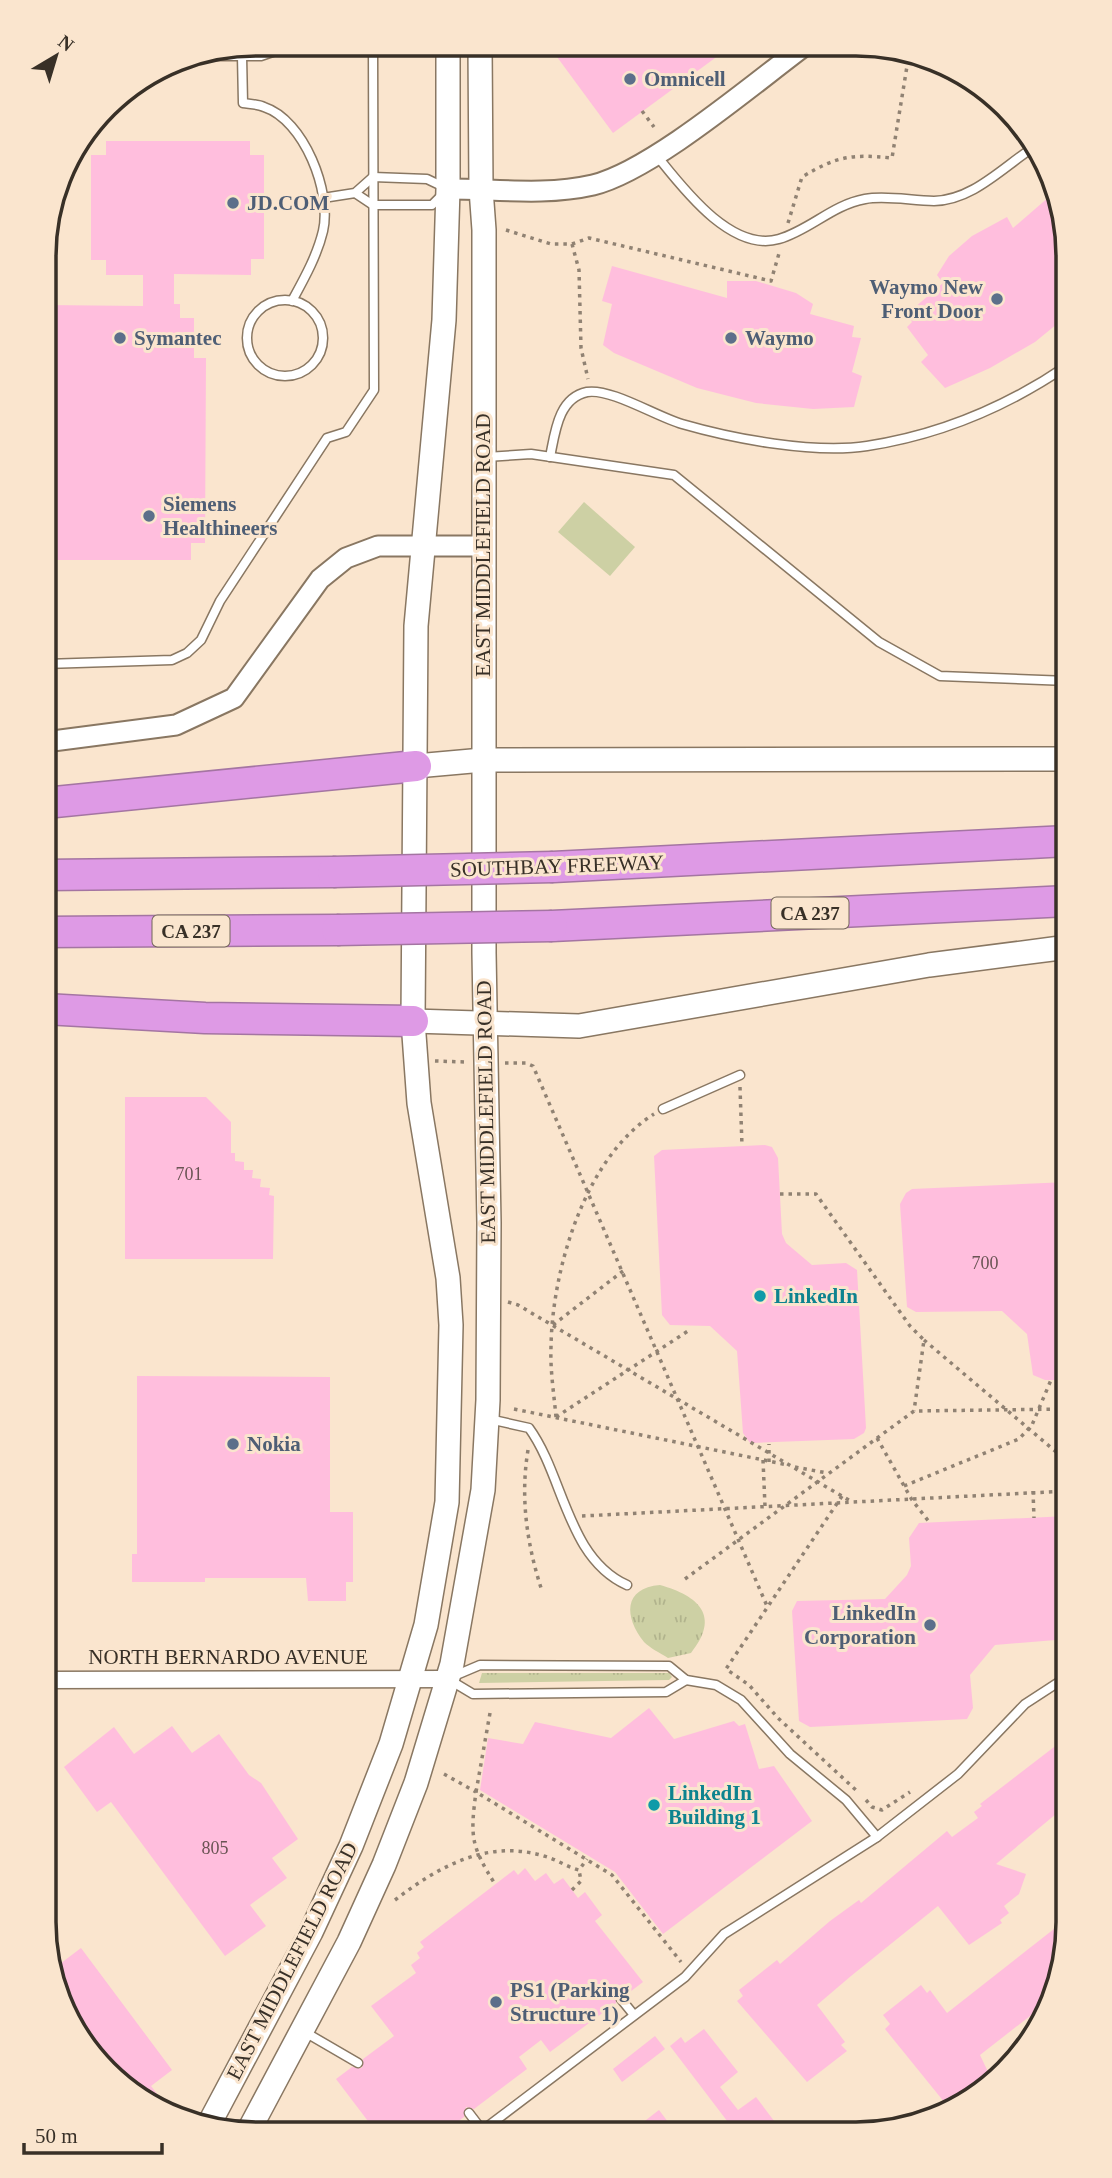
<svg xmlns="http://www.w3.org/2000/svg" width="1112" height="2178" font-family="'Times New Roman',serif">
<style>
.grass{fill:url(#grass-tufts)}
.pitch{fill:#cdd0a4}
.building{fill:#ffbedd}
.lines{fill:none;stroke-linecap:round;stroke-linejoin:round}
.service-casing{stroke:#897762;stroke-width:11}
.minor-casing{stroke:#897762;stroke-width:19}
.tertiary-casing{stroke:#897762;stroke-width:23}
.secondary-casing{stroke:#897762;stroke-width:26}
.motorway-casing{stroke:#a475a2;stroke-width:33}
.path{stroke:#908273;stroke-width:3.5;stroke-dasharray:3.5 5;stroke-linecap:butt}
.service{stroke:#fff;stroke-width:8}
.minor{stroke:#fff;stroke-width:16}
.tertiary{stroke:#fff;stroke-width:19}
.secondary{stroke:#fff;stroke-width:23}
.motorway{stroke:#de9ae5;stroke-width:30}
.motorway-bridge-casing{stroke:#a475a2;stroke-width:33;stroke-linecap:butt}
.motorway-bridge{stroke:#de9ae5;stroke-width:30}
.service-dot{fill:#5c6f8a;stroke:#fae5ce;stroke-width:2.5}
.culture-dot{fill:#0f9aa8;stroke:#fae5ce;stroke-width:2.5}
.labels{text-anchor:middle;stroke-width:6;stroke-linejoin:round;paint-order:stroke}
.number-label{font-size:18px;fill:#6a5454}
.shield{fill:#fae5ce;stroke:#726659;stroke-width:2}
.shield-label{font-size:19px;font-weight:bold;fill:#383027}
.service-label{font-size:21px;font-weight:bold;fill:#4e5e75;stroke:#fae5ce;text-anchor:start}
.street-label{font-size:21px;fill:#383027;stroke:#fae5ce}
.culture-label{font-size:21px;font-weight:bold;fill:#0d838f;stroke:#fae5ce;text-anchor:start}
.rim{fill:none;stroke:#383027;stroke-width:3.5}
</style>
<defs>
<pattern id="grass-tufts" width="24" height="20" patternUnits="userSpaceOnUse" patternTransform="scale(1.75)"><rect width="24" height="20" fill="#cdd0a4"/><path d="M3 7l-1-3M5 7V3M7 7l1-3M15 17l-1-3M17 17v-4M19 17l1-3" fill="none" stroke="#b1b38d"/></pattern>
</defs>
<rect width="100%" height="100%" fill="#fae5ce"/>
<g class="grass">
<path d="M660,1585C699,1596 721,1616 691,1653L668,1658C660,1653 650,1648 644,1642C624,1617 623,1588 660,1585Z"/>
<path d="M482,1673H669L672,1677L669,1680L479,1683Z"/>
</g>
<path class="pitch" d="M584,502L635,547L610,576L558,532Z"/>
<g class="building">
<path d="M549,46L730,47L613,133Z"/>
<path d="M106,141H250V155H264V259H251V275L174,274V304H180V318H194V358H206L205,543H191V560H46L45,305L143,306V275H106V260H91V155H106Z"/>
<path d="M1057,190L1068,256V315L1035,342L990,368L945,388L921,362L928,355L907,327L912,322L907,314L943,283L937,275L949,256L972,236L1007,217L1013,228Z"/>
<path d="M612,266L727,298V281H756L796,293L813,304L810,314L854,326L852,337L861,338L852,372L862,376L854,407L813,409L756,403L697,388L614,353L603,345L612,304L602,301Z"/>
<path d="M125,1097H206L231,1122V1153H235V1161L244,1162V1170H253L252,1178L261,1179L260,1187L270,1188L269,1195L274,1196L273,1259H125Z"/>
<path d="M765,1145L772,1147L778,1158L782,1234L786,1243L812,1265L846,1263L857,1270L866,1428L864,1433L854,1439L750,1443L743,1433L737,1351L710,1326L670,1325L662,1315L654,1156L662,1150Z"/>
<path d="M1068,1182V1380H1045L1033,1375L1027,1334L1002,1311L916,1312L907,1307L900,1204L906,1193L912,1189Z"/>
<path d="M137,1376L330,1377V1512H353V1582H346V1601H308L306,1578H205V1582H132V1554H137Z"/>
<path d="M1068,1516V1639L995,1645L970,1675L973,1708L967,1719L810,1727L799,1721L792,1611L797,1601L885,1599L907,1575L911,1566L909,1538L919,1523Z"/>
<path d="M649,1708L674,1739L734,1721L739,1726L745,1724L759,1769L774,1766L812,1821L663,1934L615,1872L480,1790L488,1738L523,1744L535,1722L611,1738Z"/>
<path d="M172,1726L192,1753L219,1734L249,1775L261,1783L298,1839L272,1858L287,1878L250,1905L266,1926L225,1956L111,1802L97,1812L64,1767L114,1727L134,1754Z"/>
<path d="M1068,1743V1804L996,1864L1026,1874L1019,1894L1004,1906L1009,1913L1000,1920L1002,1923L969,1945L938,1906L851,1976L817,2005L845,2042L841,2045L847,2051L807,2082L737,2001L743,1996L739,1990L777,1960L780,1964L830,1921L859,1900L861,1903L947,1831L952,1837L978,1818L974,1812L982,1806L980,1804L1058,1744L1061,1748Z"/>
<path d="M525,1868L535,1881L546,1873L554,1884L563,1878L578,1898L585,1892L602,1915L595,1921L643,1982L626,1995L617,1994L616,2003L550,2052L541,2040L519,2057L527,2069L474,2109L466,2107L464,2117L443,2133H377L336,2079L352,2067L362,2068L363,2059L394,2036L371,2006L416,1973L411,1965L420,1958L417,1953L424,1947L420,1942L514,1870L518,1875Z"/>
<path d="M1068,1918V1936L1053,1998L980,2055L990,2076L949,2108L885,2029L890,2024L883,2015L921,1985L927,1993L930,1990L947,2013Z"/>
<path d="M81,1948L172,2070L151,2086L174,2116L162,2113L116,2082L55,1990L52,1970Z"/>
<path d="M704,2029L738,2072L720,2087L738,2110L756,2097L784,2134H737L670,2046L681,2037L685,2043Z"/>
<path d="M655,2036L665,2049L622,2082L613,2069Z"/>
<path d="M659,2110L677,2134H628Z"/>
</g>
<g class="lines">
<g class="service-casing">
<g id="service">
<path d="M193,56H261L296,44"/>
<path d="M242,56L243,103C249,104 258,104 264,107C304,120 332,192 323,231C317,256 304,279 292,301"/>
<path d="M657,156C682,187 731,253 779,239C810,230 832,205 865,199C887,195 912,201 934,201C972,200 1001,169 1031,149"/>
<path d="M323,198L355,193L373,177L427,179L448,189L432,205H373L355,193"/>
<circle cx="285" cy="338" r="38"/>
<path d="M486,457L531,454L674,475L879,642L940,676L1068,681"/>
<path d="M550,457C555,433 558,398 587,392C611,388 657,417 682,424C734,439 814,454 867,446C939,435 1008,406 1068,365"/>
<path d="M45,664L172,660L187,653L201,640L220,601L327,438L346,432L374,390L373,44"/>
<path d="M663,1109L740,1075"/>
<path d="M489,1419L529,1428C564,1476 567,1558 627,1585"/>
<path d="M454,1676L480,1665L669,1666L686,1680L716,1685L741,1700L790,1754L846,1800L877,1837"/>
<path d="M448,1679L473,1694L666,1692L686,1680"/>
<path d="M621,1999L634,2015"/>
<path d="M303,2031L358,2063"/>
<path d="M469,2113L482,2130"/>
<path d="M479,2133L685,1977L724,1934L877,1837L958,1774L1025,1704L1068,1676"/>
</g>
</g>
<g class="minor-casing">
<path id="minor" d="M44,1680L448,1679"/>
</g>
<g class="tertiary-casing">
<g id="tertiary">
<path d="M448,189C496,189 545,196 593,185C651,171 752,85 803,47"/>
<path d="M45,742L176,725L234,698L320,579L346,558L378,546H483"/>
</g>
</g>
<g class="secondary-casing">
<g id="secondary">
<path d="M416,766L483,760L1068,759"/>
<path d="M413,1021L579,1026L929,965L1068,947"/>
<path d="M208,2126L311,1932L351,1846L391,1744L426,1625L447,1502L451,1325L448,1278L419,1103L413,1021L416,626L444,320L448,189V45"/>
<path d="M248,2132L349,1942L384,1865L416,1783L452,1664L483,1490L488,1400L489,1223L484,953V230L481,189L480,45"/>
</g>
</g>
<g class="motorway-casing">
<g id="motorway">
<path d="M45,803L416,766"/>
<path d="M553,867L1068,841"/>
<path d="M45,875L333,872"/>
<path d="M552,926L1068,901"/>
<path d="M45,932L337,930"/>
<path d="M45,1009L205,1018L413,1021"/>
</g>
</g>
<g class="path">
<path d="M642,111L654,127"/>
<path d="M788,223L802,177C837,156 851,154 892,158L909,54"/>
<path d="M506,230L551,244H572L589,238L771,281L780,250"/>
<path d="M572,244L579,270L581,348L588,379"/>
<path d="M435,1061L466,1062"/>
<path d="M505,1063H526L533,1066L767,1606"/>
<path d="M740,1087L742,1146"/>
<path d="M780,1194H816L910,1326L924,1340L914,1411"/>
<path d="M508,1302L518,1305L852,1502"/>
<path d="M553,1325L623,1271"/>
<path d="M924,1340L1068,1462"/>
<path d="M514,1409L788,1465"/>
<path d="M556,1417C554,1394 550,1370 551,1347C552,1270 585,1157 654,1114"/>
<path d="M556,1417L688,1331"/>
<path d="M877,1438L912,1500L930,1523"/>
<path d="M528,1450C520,1498 527,1545 542,1591"/>
<path d="M763,1460L765,1506"/>
<path d="M769,1462V1444"/>
<path d="M795,1467L827,1473"/>
<path d="M904,1486L1019,1439L1032,1425L1051,1380"/>
<path d="M1033,1491L1034,1518"/>
<path d="M842,1496L726,1669L749,1685L778,1718L858,1792"/>
<path d="M582,1516L1068,1491"/>
<path d="M685,1579L914,1411L1068,1409"/>
<path d="M490,1713L476,1792L612,1875L681,1962"/>
<path d="M444,1774L476,1792C470,1837 471,1846 495,1884"/>
<path d="M866,1800L872,1807L882,1810L910,1792"/>
<path d="M572,1890L581,1881L579,1870"/>
<path d="M395,1900C439,1866 488,1839 544,1856C556,1859 567,1867 579,1870L587,1859"/>
</g>
<use href="#service" class="service"/>
<use href="#minor" class="minor"/>
<use href="#tertiary" class="tertiary"/>
<use href="#secondary" class="secondary"/>
<use href="#motorway" class="motorway"/>
<g class="motorway-bridge-casing">
<g id="motorway-bridge">
<path d="M333,872L553,867"/>
<path d="M337,930L552,926"/>
</g>
</g>
<use href="#motorway-bridge" class="motorway-bridge"/>
</g>
<g class="service-dot">
<circle cx="630" cy="79" r="7"/>
<circle cx="233" cy="203" r="7"/>
<circle cx="997" cy="299" r="7"/>
<circle cx="120" cy="338" r="7"/>
<circle cx="731" cy="338" r="7"/>
<circle cx="149" cy="516" r="7"/>
<circle cx="233" cy="1444" r="7"/>
<circle cx="930" cy="1625" r="7"/>
<circle cx="496" cy="2002" r="7"/>
</g>
<g class="culture-dot">
<circle cx="760" cy="1296" r="7"/>
<circle cx="654" cy="1805" r="7"/>
</g>
<g class="labels">
<g class="number-label">
<text x="189" y="1180">701</text>
<text x="985" y="1269">700</text>
<text x="215" y="1854">805</text>
</g>
<g class="shield">
<rect x="771.5" y="897.5" width="77" height="31" rx="5"/>
<rect x="152.5" y="915.5" width="77" height="31" rx="5"/>
</g>
<g class="shield-label">
<text x="810" y="920">CA 237</text>
<text x="191" y="938">CA 237</text>
</g>
<g class="service-label">
<text x="644" y="86">Omnicell</text>
<text x="247" y="210">JD.COM</text>
<text x="983" y="294" text-anchor="end">Waymo New<tspan x="983" dy="24">Front Door</tspan></text>
<text x="134" y="345">Symantec</text>
<text x="745" y="345">Waymo</text>
<text x="163" y="511">Siemens<tspan x="163" dy="24">Healthineers</tspan></text>
<text x="247" y="1451">Nokia</text>
<text x="916" y="1620" text-anchor="end">LinkedIn<tspan x="916" dy="24">Corporation</tspan></text>
<text x="510" y="1997">PS1 (Parking<tspan x="510" dy="24">Structure 1)</tspan></text>
</g>
<g class="street-label">
<text transform="translate(483 545) rotate(-90)" y="7">EAST MIDDLEFIELD ROAD</text>
<text transform="translate(557 866) rotate(-2)" y="7">SOUTHBAY FREEWAY</text>
<text transform="translate(486 1112) rotate(-91)" y="7">EAST MIDDLEFIELD ROAD</text>
<text x="228" y="1664">NORTH BERNARDO AVENUE</text>
<text transform="translate(292 1961) rotate(-63)" y="7">EAST MIDDLEFIELD ROAD</text>
</g>
<g class="culture-label">
<text x="774" y="1303">LinkedIn</text>
<text x="668" y="1800">LinkedIn<tspan x="668" dy="24">Building 1</tspan></text>
</g>
</g>
<path d="M0 0H1112V2178H0ZM256 56H856A200 200 0 0 1 1056 256V1922A200 200 0 0 1 856 2122H256A200 200 0 0 1 56 1922V256A200 200 0 0 1 256 56Z" fill="#fae5ce" fill-rule="evenodd"/>
<path class="rim" d="M256 56H856A200 200 0 0 1 1056 256V1922A200 200 0 0 1 856 2122H256A200 200 0 0 1 56 1922V256A200 200 0 0 1 256 56Z"/>
<g transform="translate(56 56) rotate(38)" stroke="#fae5ce" stroke-width="5" paint-order="stroke">
<path d="M0-5L12 26L0 18L-12 26Z" fill="#383027"/>
<text y="-10" font-size="19" font-weight="bold" text-anchor="middle" fill="#383027">N</text>
</g>
<path d="M24 2143v10h138v-10" fill="none" stroke="#383027" stroke-width="3.5"/>
<text x="35" y="2143" font-size="21" fill="#383027" stroke="#fae5ce" stroke-width="5" paint-order="stroke">50 m</text>
</svg>
